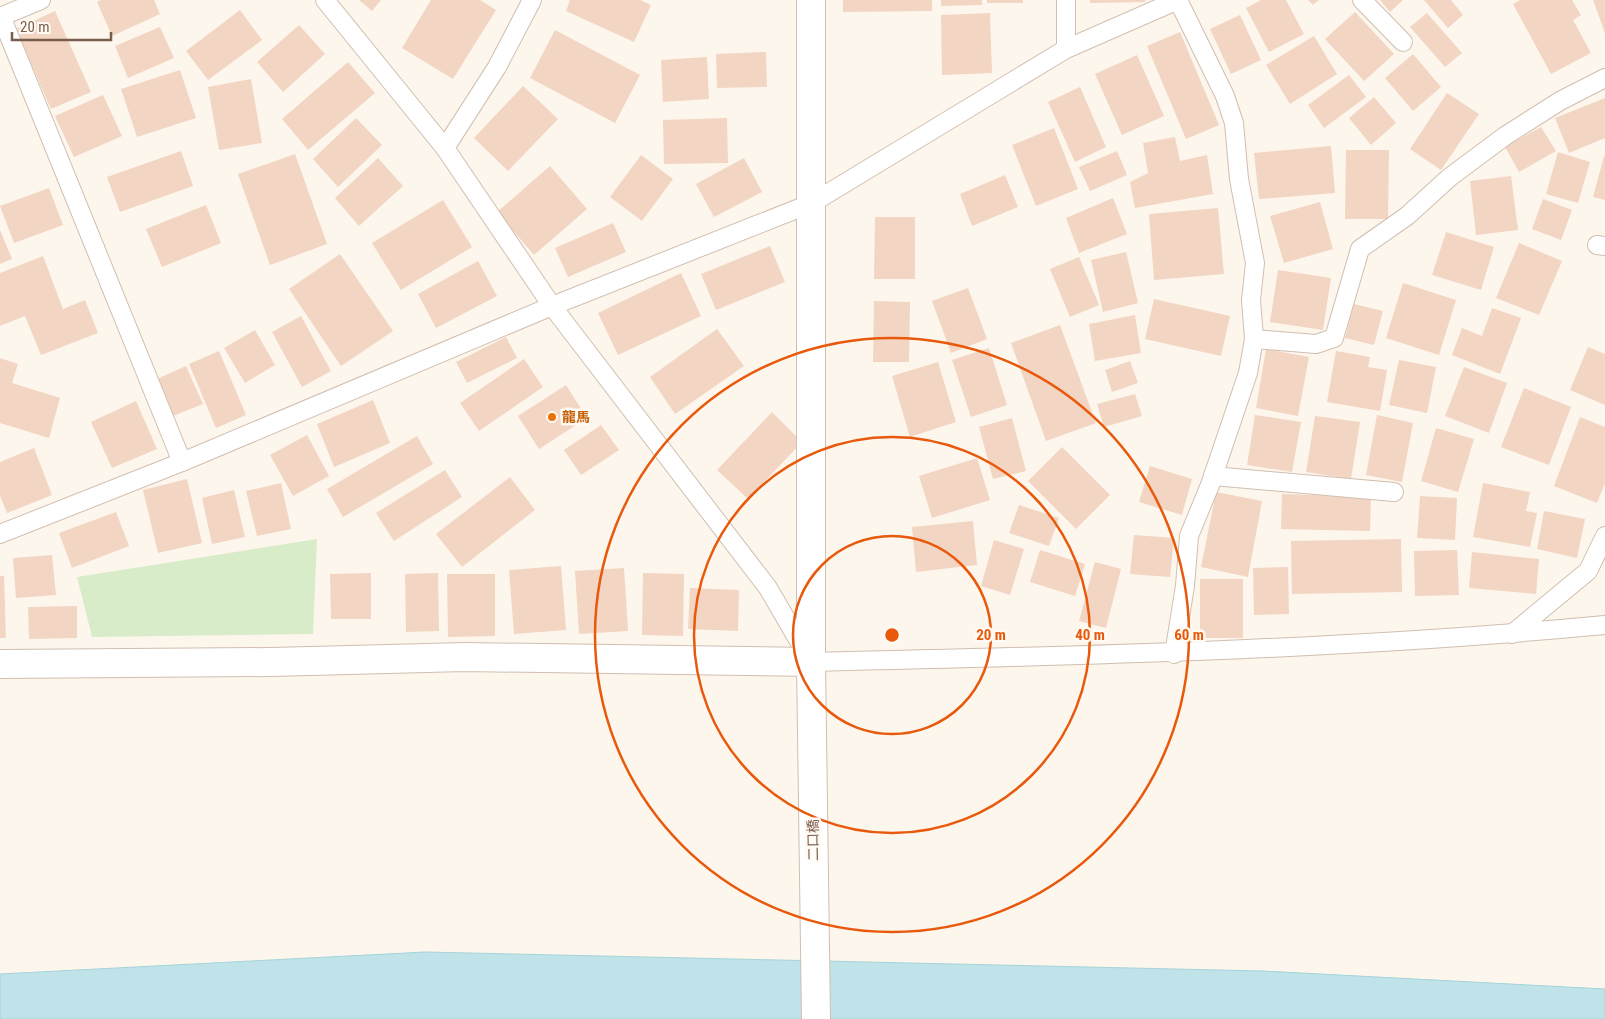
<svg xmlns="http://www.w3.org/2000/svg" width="1605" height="1019" font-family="'Roboto Condensed','Noto Sans JP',sans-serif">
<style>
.green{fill:#d8ecc9}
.water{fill:#bfe3e8;stroke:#a5d3da}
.building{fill:#f3d5c3}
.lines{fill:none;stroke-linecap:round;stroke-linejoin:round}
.service-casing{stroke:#d1beb0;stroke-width:20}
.minor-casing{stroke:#d1beb0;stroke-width:30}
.tertiary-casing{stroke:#d1beb0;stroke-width:30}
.service{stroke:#fff;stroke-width:18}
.minor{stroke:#fff;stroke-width:28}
.tertiary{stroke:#fff;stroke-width:28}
.ring{fill:none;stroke:#e8590c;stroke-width:2.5}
.food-dot{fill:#e8710a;stroke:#fffaf3;stroke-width:2}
.labels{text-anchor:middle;stroke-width:5;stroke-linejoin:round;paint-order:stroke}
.food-label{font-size:14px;font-weight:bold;fill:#c56008;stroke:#fffaf3;text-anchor:start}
.street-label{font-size:14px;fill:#7a5c4d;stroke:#fffaf3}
.centre{fill:#e8590c;stroke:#fffaf3;stroke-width:2.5}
.ring-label{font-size:15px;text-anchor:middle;font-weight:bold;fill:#e8590c;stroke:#fffaf3;stroke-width:5;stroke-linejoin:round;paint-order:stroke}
</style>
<rect width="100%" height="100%" fill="#fdf6ec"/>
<path class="green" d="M317,539L313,634L92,637L77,577Z"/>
<path class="water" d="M425,952L1263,971L1605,989V1019H0V974Z"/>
<g class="building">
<path d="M101,0H154L160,14L112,36L97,2Z"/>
<path d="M359,0H381L372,11Z"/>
<path d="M431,0H480L496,10L453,79L402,48Z"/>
<path d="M570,0H640L651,5L634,42L566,11Z"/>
<path d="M843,0H932V11L843,12Z"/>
<path d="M941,0H982V5L941,6Z"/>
<rect x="987" y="0" width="36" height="3"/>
<path d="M1090,0H1145V2L1090,3Z"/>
<path d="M1261,0H1286L1304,34L1269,52L1246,8Z"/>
<path d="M1308,0H1319L1313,5Z"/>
<path d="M1380,0H1403L1390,12Z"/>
<path d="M1424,0H1451L1463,15L1448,28Z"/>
<path d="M1520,0H1572L1581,15L1573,20L1591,53L1551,74L1513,4Z"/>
<path d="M1593,0H1605V33Z"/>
<path d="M240,10L262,40L208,80L186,51Z"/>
<path d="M55,11L91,92L51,109L16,29Z"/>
<path d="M1355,12L1394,54L1364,81L1325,39Z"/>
<path d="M990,13L992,73L942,75L941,15Z"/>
<path d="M1427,13L1462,53L1445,67L1410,27Z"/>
<path d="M1240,15L1261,60L1231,74L1210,29Z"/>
<path d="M299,25L325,54L283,92L257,62Z"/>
<path d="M160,27L174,58L128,78L115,46Z"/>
<path d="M555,30L640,75L615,123L530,78Z"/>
<path d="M1180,32L1219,125L1186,139L1147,46Z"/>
<path d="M1314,36L1337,74L1290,104L1266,65Z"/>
<path d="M766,52L767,87L717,88L716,54Z"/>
<path d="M1413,54L1441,87L1413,111L1385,78Z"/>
<path d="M1137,55L1164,116L1122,135L1095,74Z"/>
<path d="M707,57L709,99L663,102L661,60Z"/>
<path d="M348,62L375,93L308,150L282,119Z"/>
<path d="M180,70L196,118L137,137L121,89Z"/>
<path d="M1349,75L1366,97L1324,128L1308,105Z"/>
<path d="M251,79L262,143L219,150L208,87Z"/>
<path d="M523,86L558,119L508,171L474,138Z"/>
<path d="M1080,87L1106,147L1075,162L1048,102Z"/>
<path d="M1447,93L1479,114L1441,170L1410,149Z"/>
<path d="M103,95L122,136L74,157L55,116Z"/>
<path d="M1374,97L1396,123L1371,145L1349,118Z"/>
<path d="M1605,98V138L1569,153L1555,118Z"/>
<path d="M356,118L382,145L338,187L313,159Z"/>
<path d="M727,118L728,163L664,164L663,120Z"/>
<path d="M1541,127L1556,151L1519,172L1505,147Z"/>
<path d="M1054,128L1078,189L1036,206L1012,145Z"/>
<path d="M1175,137L1180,161L1207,155L1213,194L1135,208L1130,182L1148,173L1143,143Z"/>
<path d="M1331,146L1335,193L1259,199L1254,153Z"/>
<path d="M1346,150H1389L1388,219H1345Z"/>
<path d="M181,151L193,186L120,212L107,177Z"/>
<path d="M1117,151L1127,175L1090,191L1079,167Z"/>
<path d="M1558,152L1590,162L1578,203L1546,194Z"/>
<path d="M295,154L327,244L270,265L238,174Z"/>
<path d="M641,155L673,179L642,221L610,197Z"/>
<path d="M1604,156H1605V200L1593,197Z"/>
<path d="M378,158L403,186L359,226L335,198Z"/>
<path d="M744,158L762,192L714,217L696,184Z"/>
<path d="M550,166L587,209L534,255L497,212Z"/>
<path d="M1005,175L1018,207L972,226L960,194Z"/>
<path d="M1511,176L1518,230L1476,235L1470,181Z"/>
<path d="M49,188L63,225L14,243L0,206Z"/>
<path d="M1113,198L1127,234L1079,253L1066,218Z"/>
<path d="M1543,199L1572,210L1561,240L1532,229Z"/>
<path d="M443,200L472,247L401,290L372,243Z"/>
<path d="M1320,202L1333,249L1284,263L1270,216Z"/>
<path d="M206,205L221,243L162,267L146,229Z"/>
<path d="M1218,208L1224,274L1154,280L1149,214Z"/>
<path d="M875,217H915V279H874Z"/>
<path d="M613,223L626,252L568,277L555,248Z"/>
<path d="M0,230L12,259L0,264Z"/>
<path d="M1446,232L1494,247L1481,290L1432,275Z"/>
<path d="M1519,243L1562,261L1539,315L1496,298Z"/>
<path d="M770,246L785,282L716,310L701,274Z"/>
<path d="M1126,252L1138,303L1103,312L1091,260Z"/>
<path d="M340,254L393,331L341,366L289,289Z"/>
<path d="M43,256L63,309L85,300L98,333L41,355L25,316L0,326V273Z"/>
<path d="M1079,257L1099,305L1070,317L1050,269Z"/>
<path d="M478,261L497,296L436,328L418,294Z"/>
<path d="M1278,270L1331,278L1323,330L1270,322Z"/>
<path d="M681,273L701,316L618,355L598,313Z"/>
<path d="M1403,283L1456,300L1439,355L1386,338Z"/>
<path d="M968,288L987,339L951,353L932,301Z"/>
<path d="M1154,299L1230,316L1221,356L1145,339Z"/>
<path d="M874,301L910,302L909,362H873Z"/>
<path d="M1354,304L1383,311L1374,345L1345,338Z"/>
<path d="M1492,308L1521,318L1500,374L1452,355L1462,328L1482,336Z"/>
<path d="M1135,315L1141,353L1095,361L1089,324Z"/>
<path d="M301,316L331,371L302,387L272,332Z"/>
<path d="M1060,325L1096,423L1046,441L1011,343Z"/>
<path d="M717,329L744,366L675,414L650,377Z"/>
<path d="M255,330L275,365L245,383L224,348Z"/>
<path d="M506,337L517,358L467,383L456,362Z"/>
<path d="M1588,347L1605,354V405L1570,390Z"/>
<path d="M989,348L1007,405L971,417L952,360Z"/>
<path d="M1266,349L1309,357L1298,416L1256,408Z"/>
<path d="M219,351L246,415L216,428L189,364Z"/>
<path d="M1336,351L1370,357L1368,367L1387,370L1380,411L1327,402Z"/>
<path d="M0,358L18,364L12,383L60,398L49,438L0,423Z"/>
<path d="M524,359L543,387L479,431L460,403Z"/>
<path d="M1399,360L1436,367L1427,413L1389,405Z"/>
<path d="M1130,361L1138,383L1112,392L1105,370Z"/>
<path d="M938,362L956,422L910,437L892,376Z"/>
<path d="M186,366L203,404L173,416L157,379Z"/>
<path d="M1464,367L1507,383L1489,433L1445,416Z"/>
<path d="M566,385L587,418L539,449L518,416Z"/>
<path d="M1524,388L1571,407L1549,465L1501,447Z"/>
<path d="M1135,394L1142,416L1104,427L1097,404Z"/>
<path d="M373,400L390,443L334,467L317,424Z"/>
<path d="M136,401L157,449L112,468L91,422Z"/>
<path d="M772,412L802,442L748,499L717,470Z"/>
<path d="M1255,415L1301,422L1292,472L1247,465Z"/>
<path d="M1377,415L1413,423L1402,482L1366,475Z"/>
<path d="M1315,416L1360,422L1351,479L1306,472Z"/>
<path d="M1580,417L1605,427V483L1597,503L1554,486Z"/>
<path d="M1012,418L1026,471L993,479L979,427Z"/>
<path d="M601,425L619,450L581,475L564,450Z"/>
<path d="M1436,428L1474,439L1458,492L1421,481Z"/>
<path d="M307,435L329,476L293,496L270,455Z"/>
<path d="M417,436L433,464L343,517L327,489Z"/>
<path d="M1062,447L1110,495L1076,529L1028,481Z"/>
<path d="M34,448L52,495L7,513L0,496V462Z"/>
<path d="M977,458L990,500L932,518L919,476Z"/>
<path d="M1150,466L1192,479L1182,515L1139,502Z"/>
<path d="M445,470L462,497L394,541L376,513Z"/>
<path d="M510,477L535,510L462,567L436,534Z"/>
<path d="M187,479L202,543L158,553L143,490Z"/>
<path d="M281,483L291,529L257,536L246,491Z"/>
<path d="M1483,483L1530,492L1526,511L1537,513L1530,547L1473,537Z"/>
<path d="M234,490L245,537L212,544L202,498Z"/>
<path d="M1216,492L1262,501L1248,577L1201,567Z"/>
<path d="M1282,494L1371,497L1370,531L1281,529Z"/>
<path d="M1420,496L1457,498L1455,540L1417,538Z"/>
<path d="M1019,505L1059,518L1049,546L1009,533Z"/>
<path d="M1544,511L1585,519L1577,558L1537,549Z"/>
<path d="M116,512L129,546L72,568L59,533Z"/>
<path d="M973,521L977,565L916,572L912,527Z"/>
<path d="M1134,535L1174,538L1170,577L1130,574Z"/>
<path d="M1401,539L1402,592L1292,594L1291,541Z"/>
<path d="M994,540L1024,549L1010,595L981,586Z"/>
<path d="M1040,550L1085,564L1075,596L1030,582Z"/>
<path d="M1457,550L1459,595L1415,596L1414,551Z"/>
<path d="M1472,552L1539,559L1536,594L1469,588Z"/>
<path d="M52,555L56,595L16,598L13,558Z"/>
<path d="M1095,562L1121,569L1106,628L1079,621Z"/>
<path d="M561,566L566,630L514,634L509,570Z"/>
<path d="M1288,567L1289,614L1254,615L1253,568Z"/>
<path d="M624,568L628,631L579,634L575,571Z"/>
<path d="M371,573V619H331L330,574Z"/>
<path d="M438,573L439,631L406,632L405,574Z"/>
<path d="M643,573L684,574L683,636L642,635Z"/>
<path d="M447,574H495V636L448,637Z"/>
<path d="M0,576H4L6,638H0Z"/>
<rect x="1200" y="579" width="43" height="59"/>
<path d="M690,588L739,590L738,631L688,629Z"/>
<path d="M77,606V638L29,639L28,607Z"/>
</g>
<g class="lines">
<g class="service-casing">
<g id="service">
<path d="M325,0L445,148L552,306L768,588L811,662C1076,656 1341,650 1605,625"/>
<path d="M1066,0V49"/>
<path d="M1362,0L1403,42"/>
<path d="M1,16L182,462"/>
<path d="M0,17L41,0"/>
<path d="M445,148L497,67L532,0"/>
<path d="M1597,245L1605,246"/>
<path d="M1254,339L1316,344L1334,338L1360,249L1407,216L1450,177L1505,136L1560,101L1605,78"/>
<path d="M1213,476L1394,492"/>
<path d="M0,534L182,462L552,306L812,203L1066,49L1178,0"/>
<path d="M1512,634L1588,571L1605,536"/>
<path d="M1174,654L1185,586L1189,536L1210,485L1248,373L1254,339L1251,300L1255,263L1239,179L1234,123L1225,96L1178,0"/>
</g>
</g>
<g class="minor-casing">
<path id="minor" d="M0,664L271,662L465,657L811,662"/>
</g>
<g class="tertiary-casing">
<path id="tertiary" d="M811,0V662L816,1019"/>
</g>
<use href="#service" class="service"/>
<use href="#minor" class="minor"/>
<use href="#tertiary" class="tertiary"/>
</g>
<g class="ring">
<circle cx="892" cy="635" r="99"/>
<circle cx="892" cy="635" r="198"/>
<circle cx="892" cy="635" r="297"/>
</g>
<circle class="food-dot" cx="552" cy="417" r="5"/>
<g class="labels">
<g class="food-label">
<text x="562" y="422">龍馬</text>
</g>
<g class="street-label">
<text transform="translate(813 840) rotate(-91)" y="5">二口橋</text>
</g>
</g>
<circle cx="892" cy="635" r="8" class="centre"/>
<g class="ring-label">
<text x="991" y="640">20 m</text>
<text x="1090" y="640">40 m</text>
<text x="1189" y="640">60 m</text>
</g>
<path d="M12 32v8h99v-8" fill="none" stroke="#7a5c4d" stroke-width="2.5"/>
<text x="20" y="32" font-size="15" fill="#7a5c4d" stroke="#fffaf3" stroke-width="4" paint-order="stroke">20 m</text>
</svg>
